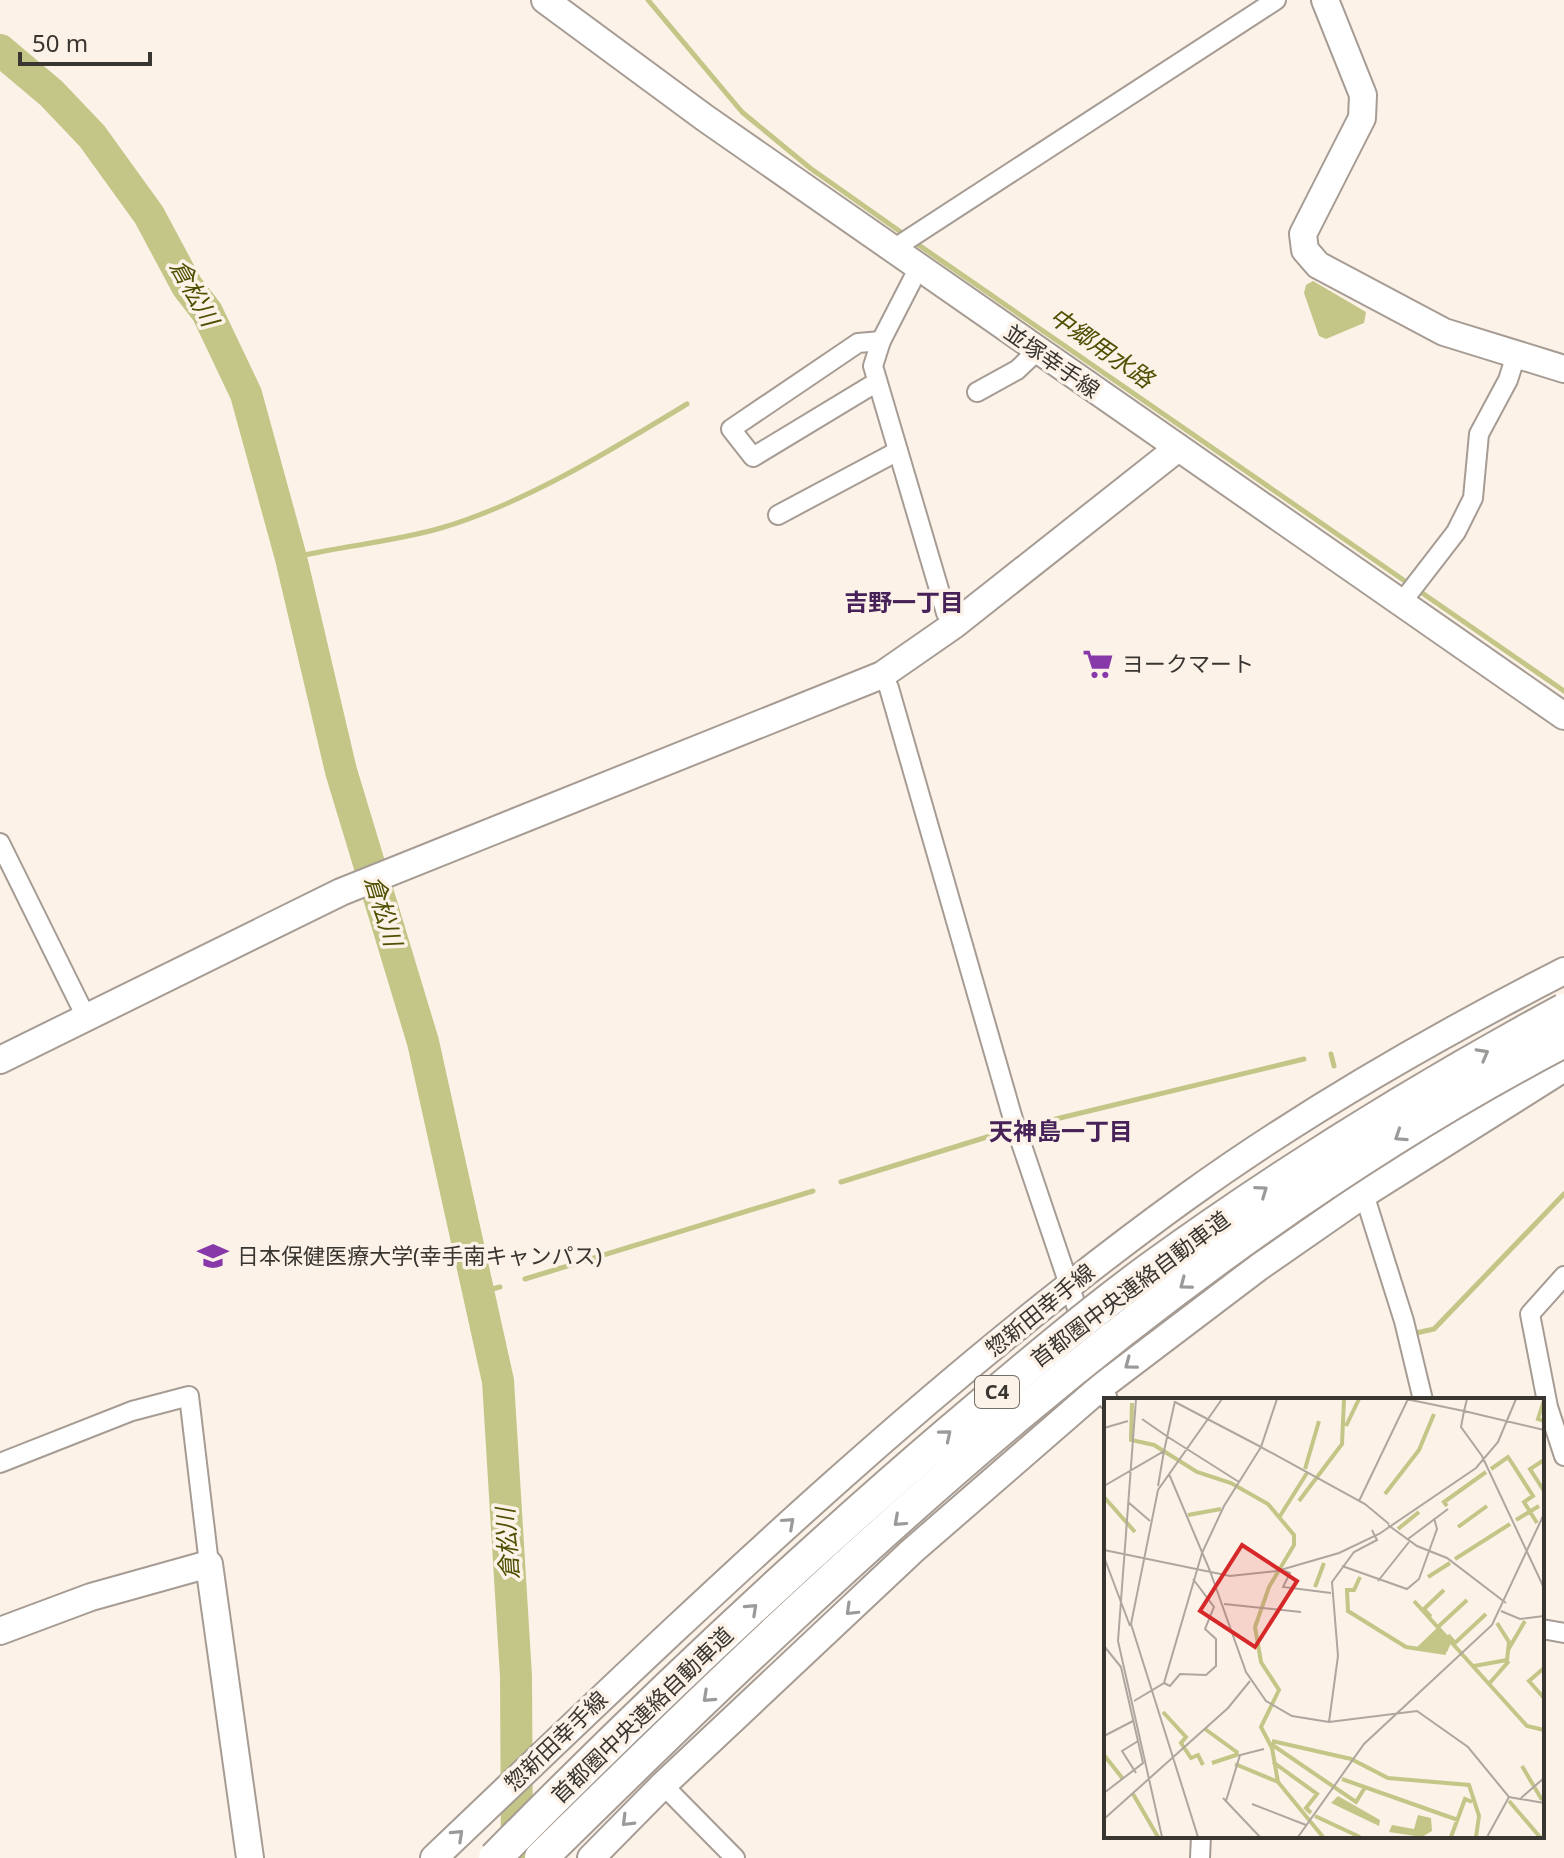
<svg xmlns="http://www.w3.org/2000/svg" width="1564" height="1858" font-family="'Noto Sans','Noto Sans JP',sans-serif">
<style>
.water{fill:#c3c687}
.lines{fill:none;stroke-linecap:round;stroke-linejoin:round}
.stream{stroke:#c3c687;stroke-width:5}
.river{stroke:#c3c687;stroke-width:32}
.street-casing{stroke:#a69c94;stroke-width:22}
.secondary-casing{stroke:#a69c94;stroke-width:30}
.street{stroke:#fff;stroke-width:18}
.secondary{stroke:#fff;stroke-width:26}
.highway-bridge-casing{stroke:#a69c94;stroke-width:36;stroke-linecap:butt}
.highway-bridge{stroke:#fff;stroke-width:32}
.oneway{stroke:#9c9a98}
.labels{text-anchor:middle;stroke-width:7;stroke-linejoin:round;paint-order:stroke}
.shield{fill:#fcf2e8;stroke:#746e68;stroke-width:2}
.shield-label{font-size:20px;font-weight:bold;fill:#393531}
.street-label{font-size:22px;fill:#393531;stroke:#fcf2e8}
.poi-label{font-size:22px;fill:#393531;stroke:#fcf2e8;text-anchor:start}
.water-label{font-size:24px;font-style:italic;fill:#505003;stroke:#fcf2e8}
.neighbourhood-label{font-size:24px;font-weight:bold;fill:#472258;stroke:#fcf2e8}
.inset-river{fill:none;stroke:#c3c687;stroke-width:4}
.inset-road{fill:none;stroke:#aea69f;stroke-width:2}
.view{fill:#d62828;fill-opacity:0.15;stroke:#d62828;stroke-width:4}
.inset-edge{fill:none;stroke:#393531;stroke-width:4}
</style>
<rect width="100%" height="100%" fill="#fcf2e8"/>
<path class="water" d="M1313,281L1366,312L1364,323L1326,339L1319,336L1304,293L1306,285Z"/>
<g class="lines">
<g class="stream">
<path d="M648,0L742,112L810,168L905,235"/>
<path d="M913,241L1564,691"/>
<path d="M291,558C340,546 393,542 441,528C526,503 611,450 687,404"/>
<path d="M1331,1054L1334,1066"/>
<path d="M1031,1125L1304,1059"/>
<path d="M841,1182L1000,1133"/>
<path d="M525,1279L813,1191"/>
<path d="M480,1292L500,1287"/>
<path d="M1415,1330L1416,1333L1434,1329L1564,1194"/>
</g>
<path class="river" d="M0,50L51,93L92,136L149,215L187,286L207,312L246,394L291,558L341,771L423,1042L498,1381L516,1676L517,1855"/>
<g class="street-casing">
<g id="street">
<path d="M896,251L904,242L1276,0"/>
<path d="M919,267L881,341L873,366L946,613L954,625"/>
<path d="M877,382L753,457L731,429L858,343L881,341"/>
<path d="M977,392L1017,370L1037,351"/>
<path d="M778,515L898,451"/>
<path d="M1402,602L1456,532L1473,498L1479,434L1508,380L1516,355"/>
<path d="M882,675L889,688L1013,1119L1108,1400"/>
<path d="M0,843L87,1019"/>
<path d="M1364,1194L1404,1321L1423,1400"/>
<path d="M1564,1276L1530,1314L1548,1407L1564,1456"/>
<path d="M0,1463L132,1411L189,1396L209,1564"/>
<path d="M1542,1629L1564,1633"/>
<path d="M663,1785L735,1858"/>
<path d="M1200,1858L1201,1836"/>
</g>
</g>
<g class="secondary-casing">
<g id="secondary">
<path d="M545,0L705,118L1564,716"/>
<path d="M1325,0L1363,95L1362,118L1303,234L1305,250L1318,265L1444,332L1564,369"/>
<path d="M0,1060L341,892L882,675L954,625L1178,448"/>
<path d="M0,1631L91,1597L209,1564L250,1858"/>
<path d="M434,1858C676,1628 914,1394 1185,1198C1304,1112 1433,1038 1564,971"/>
<path d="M591,1858L663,1785L912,1551L1102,1386L1259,1267L1364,1194L1564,1068"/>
</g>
</g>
<use href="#street" class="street"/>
<use href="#secondary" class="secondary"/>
<g class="highway-bridge-casing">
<g id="highway-bridge">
<path d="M495,1858C642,1709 794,1565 952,1430C1017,1375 1082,1319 1150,1269C1282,1173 1420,1088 1564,1010"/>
<path d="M541,1858C851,1553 1175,1244 1564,1041"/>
</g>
</g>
<use href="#highway-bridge" class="highway-bridge"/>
</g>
<defs><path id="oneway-chevron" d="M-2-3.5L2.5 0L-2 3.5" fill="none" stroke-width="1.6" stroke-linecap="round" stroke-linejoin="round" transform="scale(2)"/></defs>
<g class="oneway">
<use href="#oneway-chevron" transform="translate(1483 1054) rotate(-29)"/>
<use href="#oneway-chevron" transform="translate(1400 1136) rotate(147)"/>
<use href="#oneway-chevron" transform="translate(1262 1191) rotate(-35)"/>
<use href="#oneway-chevron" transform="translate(1185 1284) rotate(143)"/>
<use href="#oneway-chevron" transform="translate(1130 1364) rotate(143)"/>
<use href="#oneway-chevron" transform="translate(946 1435) rotate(-40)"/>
<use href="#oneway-chevron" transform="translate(899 1521) rotate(138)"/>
<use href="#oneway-chevron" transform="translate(789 1523) rotate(-42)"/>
<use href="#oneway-chevron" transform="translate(752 1609) rotate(-43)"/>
<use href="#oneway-chevron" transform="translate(851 1610) rotate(136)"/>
<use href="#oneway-chevron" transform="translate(708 1697) rotate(137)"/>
<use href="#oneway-chevron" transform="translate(627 1821) rotate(135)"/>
<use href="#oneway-chevron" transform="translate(458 1835) rotate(-43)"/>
</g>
<defs>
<g id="supermarket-bare" transform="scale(2.4)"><path d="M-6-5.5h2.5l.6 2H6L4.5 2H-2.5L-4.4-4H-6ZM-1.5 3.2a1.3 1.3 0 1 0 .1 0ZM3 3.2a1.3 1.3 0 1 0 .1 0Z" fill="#8739a9" stroke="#fcf2e8" stroke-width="2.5" paint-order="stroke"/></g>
<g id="school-bare" transform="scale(2.4)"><path d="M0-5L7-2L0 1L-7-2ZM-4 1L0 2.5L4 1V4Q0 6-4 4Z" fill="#8739a9" stroke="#fcf2e8" stroke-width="2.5" paint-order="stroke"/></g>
</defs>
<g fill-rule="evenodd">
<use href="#supermarket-bare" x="1098" y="664"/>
<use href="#school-bare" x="213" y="1256"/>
</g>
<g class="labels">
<rect class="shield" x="975" y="1376" width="44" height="32" rx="6"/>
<g class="shield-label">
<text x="997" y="1399">C4</text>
</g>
<g class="street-label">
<text transform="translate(1052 361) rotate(35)" y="8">並塚幸手線</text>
<text transform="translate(1130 1289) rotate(-37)" y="8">首都圏中央連絡自動車道</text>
<text transform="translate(1040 1310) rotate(-39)" y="8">惣新田幸手線</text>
<text transform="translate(642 1715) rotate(-44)" y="8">首都圏中央連絡自動車道</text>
<text transform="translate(556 1741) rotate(-44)" y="8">惣新田幸手線</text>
</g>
<g class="poi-label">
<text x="1122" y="672">ヨークマート</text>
<text x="237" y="1264">日本保健医療大学(幸手南キャンパス)</text>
</g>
<g class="water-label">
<text transform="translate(194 293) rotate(61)" y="8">倉松川</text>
<text transform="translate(1101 348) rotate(35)" y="8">中郷用水路</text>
<text transform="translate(383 911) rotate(73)" y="8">倉松川</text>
<text transform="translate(508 1544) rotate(-94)" y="8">倉松川</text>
</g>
<g class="neighbourhood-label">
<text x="904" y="611">吉野一丁目</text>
<text x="1061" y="1140">天神島一丁目</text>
</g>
</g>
<g transform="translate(1104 1398)">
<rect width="440" height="440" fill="#fcf2e8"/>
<path d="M333,230L347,245L343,254L312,250ZM234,398L276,422L275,428L227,405ZM314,417L327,420L328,433L318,439L285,434L288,427L310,431Z" fill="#c3c687"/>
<path class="inset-river" d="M440,2L434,21L440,23M28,5L27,42L50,47L93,74L127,85L164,106L190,137V147L165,189L151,229L157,264L175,292L157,329L168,350L174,384L219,439M242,28L255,1M440,62L426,71L440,93M201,71L215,23M387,71L404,59L429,98L420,104L433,125M281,96L315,52L330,16M0,99L31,134M195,103L238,46L240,1M343,108L340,104L382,74M84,117L117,111M176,118L203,75M412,122L435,108M354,129L383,108M294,131L315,114M351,161L406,126M256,179L250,192H243L244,213L302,249L342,255M324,179L346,165M211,189L220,165M310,203L423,328L440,332M327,219L320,211L340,192M335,228L363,202M344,237L351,245L382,216M404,252L421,223M370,268L403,262L405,244L393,225M440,270L425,283L440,300M384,287L405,263M59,314L82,339L77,345L87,360L94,357L99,367M101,331L134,355M168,343L247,361L284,380L365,387L375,418L372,439M167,346L252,404L260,391M0,357L19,381M169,364L213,396L202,410L207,415M108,365L135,356M131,366L174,384M418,368L438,402M238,381L354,422M29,396L54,439M405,403L436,439M211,418L256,439M347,439L361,401L368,404"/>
<path class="inset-road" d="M32,1L14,243L58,439M302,1L360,13L357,29L378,58L440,190M363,1L360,13L440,32M71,4L157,49L173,1M38,21L64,39M0,30L24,23M64,39L135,84M65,76L106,173M0,88L60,53L71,3M54,88L60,53M255,103L304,1M24,104L46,123M284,127L313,148L343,160L402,205M304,141L344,111M0,152L126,178L173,173L235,155L275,136L372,70L394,44L412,1M0,159L26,228M238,168L303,191L315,181L333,131L330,120M106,173L142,274L162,303L188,318L225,324L313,313L364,349L405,399L440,405M181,173L186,175L179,189L227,195M274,183L305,144M120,206L197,214M397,213L416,221L440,218M0,248L17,269L39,365L0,395M60,285L66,288L76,276L102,277L112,268V241L101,231L110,209L89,181M30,303L60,285L98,155L120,108L157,49L261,106L285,126M225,324L234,258L228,184L250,154L273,142L268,132M0,338L29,323M32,375L18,353L34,343M119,400L156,439M417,400L440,380M122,403L136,357L160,351M148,406L202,427M0,421L124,310L146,283M94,439L27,226L54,92L118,1M194,439L260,346L388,227L440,116M383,439L405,399"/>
<path class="view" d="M138,147L193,183L151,249L96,213Z"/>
<rect width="440" height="440" class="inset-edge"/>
</g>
<path d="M20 52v12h130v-12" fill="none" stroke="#393531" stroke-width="4"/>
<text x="32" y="52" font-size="24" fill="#393531" stroke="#fcf2e8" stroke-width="6" paint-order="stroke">50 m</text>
</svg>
